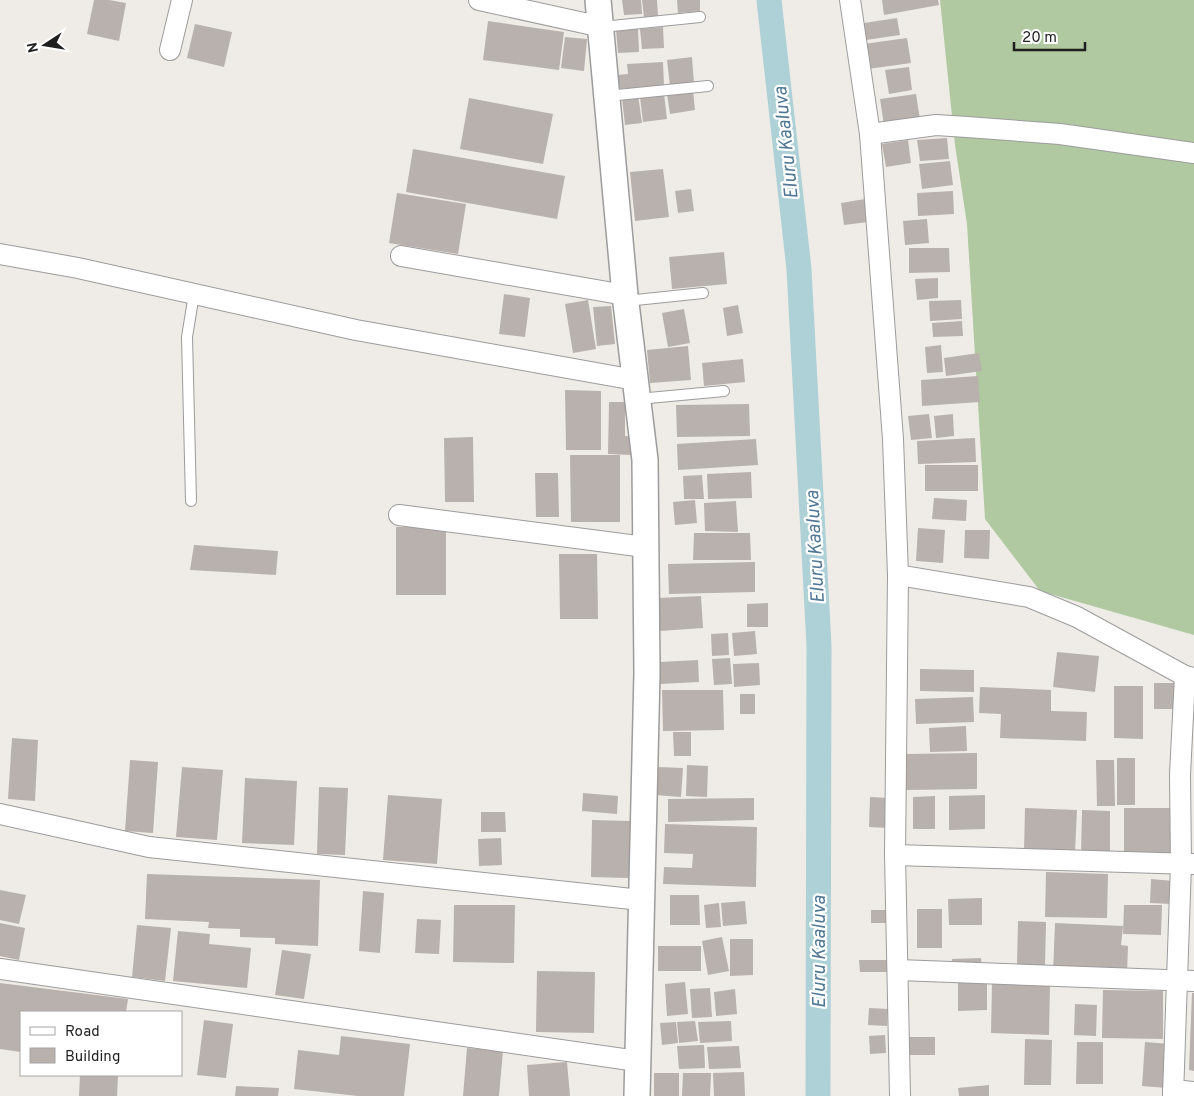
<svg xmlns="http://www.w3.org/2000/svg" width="1194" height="1096" font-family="Overpass,sans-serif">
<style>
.forest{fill:#b0c9a1}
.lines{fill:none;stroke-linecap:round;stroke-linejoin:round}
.canal{stroke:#add1d7;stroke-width:25}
.building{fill:#b8b1ad}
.service-casing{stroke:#9c9c9c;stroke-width:12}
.minor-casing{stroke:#9c9c9c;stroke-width:22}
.tertiary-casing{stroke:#9c9c9c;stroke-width:28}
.service{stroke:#fff;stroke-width:10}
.minor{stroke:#fff;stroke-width:20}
.tertiary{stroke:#fff;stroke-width:25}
.labels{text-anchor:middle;stroke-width:4.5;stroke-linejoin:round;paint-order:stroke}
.water-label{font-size:19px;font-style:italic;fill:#507894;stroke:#fff}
</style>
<rect width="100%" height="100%" fill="#efece7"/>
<path class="forest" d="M940,0H1194V635L1040,591L985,519L967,224L955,145Z"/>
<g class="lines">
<path class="canal" d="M769,0L799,269L819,646L818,1096"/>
</g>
<g class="building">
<path d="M94,0H109L126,3L119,41L87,34Z"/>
<path d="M622,0H641L642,14L624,15Z"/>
<path d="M642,0H657L658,16L644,17Z"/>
<path d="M677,0H700V11L678,13Z"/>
<path d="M882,0H938L939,5L884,15Z"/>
<path d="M897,18L900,35L866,40L864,23Z"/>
<path d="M488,21L564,32L559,70L483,60Z"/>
<path d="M195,24L232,32L224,67L187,58Z"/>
<path d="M663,27L664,48L642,49L640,29Z"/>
<path d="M638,28L639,52L618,53L616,30Z"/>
<path d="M565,37L587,39L584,71L561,68Z"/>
<path d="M907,38L911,63L868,69L864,44Z"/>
<path d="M692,57L694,84L670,86L667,60Z"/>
<path d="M663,62L664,86L618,89L617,75L628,74L627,64Z"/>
<path d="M909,67L912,90L889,94L885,70Z"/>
<path d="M693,90L695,110L670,114L667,94Z"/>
<path d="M664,94L667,119L643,122L640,97Z"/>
<path d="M916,94L920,119L884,125L880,99Z"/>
<path d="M638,95L642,123L625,125L622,98Z"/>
<path d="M469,98L553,114L543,164L460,149Z"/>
<path d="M947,138L949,159L920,161L917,140Z"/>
<path d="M908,140L911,163L886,167L882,144Z"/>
<path d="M413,149L565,176L557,219L406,192Z"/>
<path d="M950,161L953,185L922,189L919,164Z"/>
<path d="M663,169L669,217L635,221L630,172Z"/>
<path d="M691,189L694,211L678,213L675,191Z"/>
<path d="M953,191L954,214L918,216L917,193Z"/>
<path d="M397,193L466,204L458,254L389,243Z"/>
<path d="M865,199L868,222L844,225L841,203Z"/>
<path d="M927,219L929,243L905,245L903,221Z"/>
<path d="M909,248H949L950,272L909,273Z"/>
<path d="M724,252L727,284L672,289L669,257Z"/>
<path d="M938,278V298L917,300L915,279Z"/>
<path d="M504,294L530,298L525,337L499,334Z"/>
<path d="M588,300L596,349L573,353L565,304Z"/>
<path d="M961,300L962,319L930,321L929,301Z"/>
<path d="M738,305L743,333L727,336L723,308Z"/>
<path d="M611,306L615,344L597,346L593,307Z"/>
<path d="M684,309L690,343L668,347L662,313Z"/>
<path d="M962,321L963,336L933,337L932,323Z"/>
<path d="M941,345L943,372L927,373L925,347Z"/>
<path d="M688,346L691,380L650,383L647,350Z"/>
<path d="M979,353L982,371L946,376L944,358Z"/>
<path d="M743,359L745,382L704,386L702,363Z"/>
<path d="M978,376L980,402L922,406L921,380Z"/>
<path d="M565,390L601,391V450H566Z"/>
<path d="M609,402H625V436H632V455L608,454Z"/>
<path d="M749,404L750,436L677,437L676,405Z"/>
<path d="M929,414L932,438L911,440L908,416Z"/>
<path d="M953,414L954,436L936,438L934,416Z"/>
<path d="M473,437L474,502H445L444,438Z"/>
<path d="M975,438L976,462L918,464L917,441Z"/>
<path d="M756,439L758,465L678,470L677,444Z"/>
<path d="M570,455H620V522H571Z"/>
<rect x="925" y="465" width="53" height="26"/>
<path d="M751,472L752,498L708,499L707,474Z"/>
<path d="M535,473H558L559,517H536Z"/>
<path d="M702,475L704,499H684L683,476Z"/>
<path d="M934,498L967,500L966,521L932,519Z"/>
<path d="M695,500L697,523L675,525L673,502Z"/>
<path d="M736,501L738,532L705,531L704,503Z"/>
<rect x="396" y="527" width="50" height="68"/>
<path d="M918,528L945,530L943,563L916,561Z"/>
<path d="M965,530H990L989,559L964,558Z"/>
<path d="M694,533H750L751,560H693Z"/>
<path d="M194,545L278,551L276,575L190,570Z"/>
<path d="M559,554H597L598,619H560Z"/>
<path d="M755,562V592L669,594L668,564Z"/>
<path d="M701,596L703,628L660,631L658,598Z"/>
<path d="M768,603V627H747V604Z"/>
<path d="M755,631L757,654L734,656L732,633Z"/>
<path d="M728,633L729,655L712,656L711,634Z"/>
<path d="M1057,652L1099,656L1095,692L1053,687Z"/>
<path d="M730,658L732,684L714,685L712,659Z"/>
<path d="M698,660L699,682L660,684L659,662Z"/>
<path d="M759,663L760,685L734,687L733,664Z"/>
<path d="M920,669L974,670V692L920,691Z"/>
<rect x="1154" y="683" width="27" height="26"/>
<path d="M1114,686H1143V739L1114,738Z"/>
<path d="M980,687L1051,690V711L1087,712L1086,741L1000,738L1001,714L979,713Z"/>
<path d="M662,690H723L724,730L663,731Z"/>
<rect x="740" y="694" width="15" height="20"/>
<path d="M973,697L974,722L916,724L915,699Z"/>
<path d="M966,726L967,751L930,752L929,728Z"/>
<path d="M673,732H691V756H674Z"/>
<path d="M12,738L38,740L35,801L8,799Z"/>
<path d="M977,753V789L906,790L905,754Z"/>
<rect x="1117" y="758" width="18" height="47"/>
<path d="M130,760L158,762L153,833L125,831Z"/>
<path d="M1096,760H1114L1115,806H1097Z"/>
<path d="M687,765L708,766L707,797L686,796Z"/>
<path d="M182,767L223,770L217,840L176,837Z"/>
<path d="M657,767L683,768L681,797L655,795Z"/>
<path d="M245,778L297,781L294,845L242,843Z"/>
<path d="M319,787L348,788L345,855L317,854Z"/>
<path d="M583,793L618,796L617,814L582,811Z"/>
<path d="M388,795L442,799L437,864L383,860Z"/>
<path d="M985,795V829L949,830V796Z"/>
<path d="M935,796V829H913V797Z"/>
<path d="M870,797L890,798L889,828L869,827Z"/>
<path d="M754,798V820L668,822V799Z"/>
<path d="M1025,808L1077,810L1075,852H1024Z"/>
<path d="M1124,808H1176L1175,858L1124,857Z"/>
<path d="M1082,810L1110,811V857H1081Z"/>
<path d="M481,812H505L506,832H481Z"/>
<path d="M592,820L630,821L629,878L591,877Z"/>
<path d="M665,824L757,827L756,887L663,884L664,867L692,868L693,854L664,853Z"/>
<path d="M501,838L502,865L479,866L478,839Z"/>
<path d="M1046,872L1108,874L1107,918L1045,917Z"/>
<path d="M147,874L320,880L318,946L275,944V938L240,937V929L208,928L209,922L145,919Z"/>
<path d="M1151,879L1173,881L1172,904L1150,903Z"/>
<path d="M0,890L26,895L19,924L0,920Z"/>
<path d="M363,891L384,893L380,953L359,951Z"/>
<path d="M670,895H699L700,925H670Z"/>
<path d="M982,898V925H949L948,899Z"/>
<path d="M745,901L747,924L723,926L721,903Z"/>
<path d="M719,903L721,927L706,928L704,905Z"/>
<path d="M454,905H515L514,963L453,962Z"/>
<path d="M1124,905H1162L1161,935L1123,934Z"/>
<rect x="917" y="909" width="25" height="39"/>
<rect x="871" y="910" width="19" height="13"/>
<path d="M417,919L441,920L439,954L415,953Z"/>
<path d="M1018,921L1046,922L1045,966L1017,965Z"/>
<path d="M0,923L25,928L19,960L0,956Z"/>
<path d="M1055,923L1123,926L1121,945L1128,946L1127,975L1053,972Z"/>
<path d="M137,925L171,928L165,981L132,977Z"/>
<path d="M178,931L210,934L209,944L251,948L247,988L173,981Z"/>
<path d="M722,937L729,971L708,975L702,941Z"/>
<path d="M730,939H753V975L730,976Z"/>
<rect x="658" y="946" width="43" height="25"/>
<path d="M282,950L311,954L304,999L275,995Z"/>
<path d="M981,958L982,969L952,970V959Z"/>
<path d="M859,960H891V972H860Z"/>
<path d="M537,971L595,972L594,1033L536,1032Z"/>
<path d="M958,978H987V1010L958,1011Z"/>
<path d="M685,982L688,1014L667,1016L665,984Z"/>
<path d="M0,983L128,999L126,1012H21V1052L0,1049Z"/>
<path d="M992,983L1050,985L1049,1035L991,1033Z"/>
<path d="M710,988L712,1017L692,1018L690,989Z"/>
<path d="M735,989L737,1014L716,1016L714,992Z"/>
<path d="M1103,990L1163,991V1039L1102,1038Z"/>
<path d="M1192,993H1194V1071L1189,1070Z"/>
<path d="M1075,1004L1097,1005L1096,1036L1074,1035Z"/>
<path d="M869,1008L888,1009L887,1026L868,1025Z"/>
<path d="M204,1020L233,1024L226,1078L197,1075Z"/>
<path d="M695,1021L698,1041L679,1043L677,1022Z"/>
<path d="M731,1021L732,1041L700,1043L698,1022Z"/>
<path d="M676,1022L678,1043L662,1045L660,1023Z"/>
<path d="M885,1035L886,1053L870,1054L869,1036Z"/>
<path d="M341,1036L410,1044L404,1096H358L294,1089L298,1050L339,1055Z"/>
<path d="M909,1037H935V1055H908Z"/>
<path d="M1025,1039L1052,1040L1051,1085H1024Z"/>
<path d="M1077,1042H1103V1084H1076Z"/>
<path d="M1145,1042L1170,1044L1167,1088L1142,1086Z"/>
<path d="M704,1045L705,1068L679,1069L677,1046Z"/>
<path d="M739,1046L741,1068L709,1069L707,1047Z"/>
<path d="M467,1048L503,1051L499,1096H463Z"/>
<path d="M567,1062L570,1096H529L527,1065Z"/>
<path d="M744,1072L745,1096H714L713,1073Z"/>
<rect x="654" y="1073" width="25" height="23"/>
<path d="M683,1073H711L710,1096H682Z"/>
<path d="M80,1075H118L117,1096H79Z"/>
<path d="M989,1085V1096H959L958,1088Z"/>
<path d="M236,1086L279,1088L278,1096H235Z"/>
</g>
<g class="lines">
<g class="service-casing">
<g id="service">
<path d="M602,27L700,17"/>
<path d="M607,96L708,86"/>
<path d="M626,301L703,293"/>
<path d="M638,399L724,391"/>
<path d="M191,501L187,337L194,294"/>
</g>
</g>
<g class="minor-casing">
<g id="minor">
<path d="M479,0L602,27"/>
<path d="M850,0L870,134L893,439L898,575L895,855L900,1096"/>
<path d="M170,50L182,0"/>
<path d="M870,134L936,125L967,127L1060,134L1194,153"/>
<path d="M0,254L78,268L356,330L635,380"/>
<path d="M401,256L625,295"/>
<path d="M399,515L645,547"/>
<path d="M898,575L1029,597L1077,617L1185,676L1194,678"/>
<path d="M0,814L149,847L641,900"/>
<path d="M895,855L1193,864"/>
<path d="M0,969L637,1061"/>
<path d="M898,970L1194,981"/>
<path d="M1173,1090L1194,1092"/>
<path d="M1173,1096L1181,864L1180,775L1185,676"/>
</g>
</g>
<g class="tertiary-casing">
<path id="tertiary" d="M598,0L625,295L645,460L647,673L637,1096"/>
</g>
<use href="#service" class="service"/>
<use href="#minor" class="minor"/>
<use href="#tertiary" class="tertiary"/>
</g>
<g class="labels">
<g class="water-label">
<text transform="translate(785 143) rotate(-96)" y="7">Eluru Kaaluva</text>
<text transform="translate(814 547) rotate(-93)" y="7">Eluru Kaaluva</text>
<text transform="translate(818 952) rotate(-90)" y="7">Eluru Kaaluva</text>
</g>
</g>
<rect x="20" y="1011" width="162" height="65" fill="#ffffff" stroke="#a5a5a5"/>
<rect x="30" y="1027" width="25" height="8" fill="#ffffff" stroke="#a5a5a5"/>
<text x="65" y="1036" font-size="15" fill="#1f1f1f">Road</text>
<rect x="30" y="1048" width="25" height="15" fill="#b8b1ad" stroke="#a5a5a5"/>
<text x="65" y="1061" font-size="15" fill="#1f1f1f">Building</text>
<g transform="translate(45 45) rotate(258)" stroke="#ffffff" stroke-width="4" paint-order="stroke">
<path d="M0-4L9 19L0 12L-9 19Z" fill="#1f1f1f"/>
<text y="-8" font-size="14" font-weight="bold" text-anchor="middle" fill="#1f1f1f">N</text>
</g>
<path d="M1014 42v8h71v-8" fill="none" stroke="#1f1f1f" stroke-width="2.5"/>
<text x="1022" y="42" font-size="15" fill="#1f1f1f" stroke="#ffffff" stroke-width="4" paint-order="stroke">20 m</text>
</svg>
